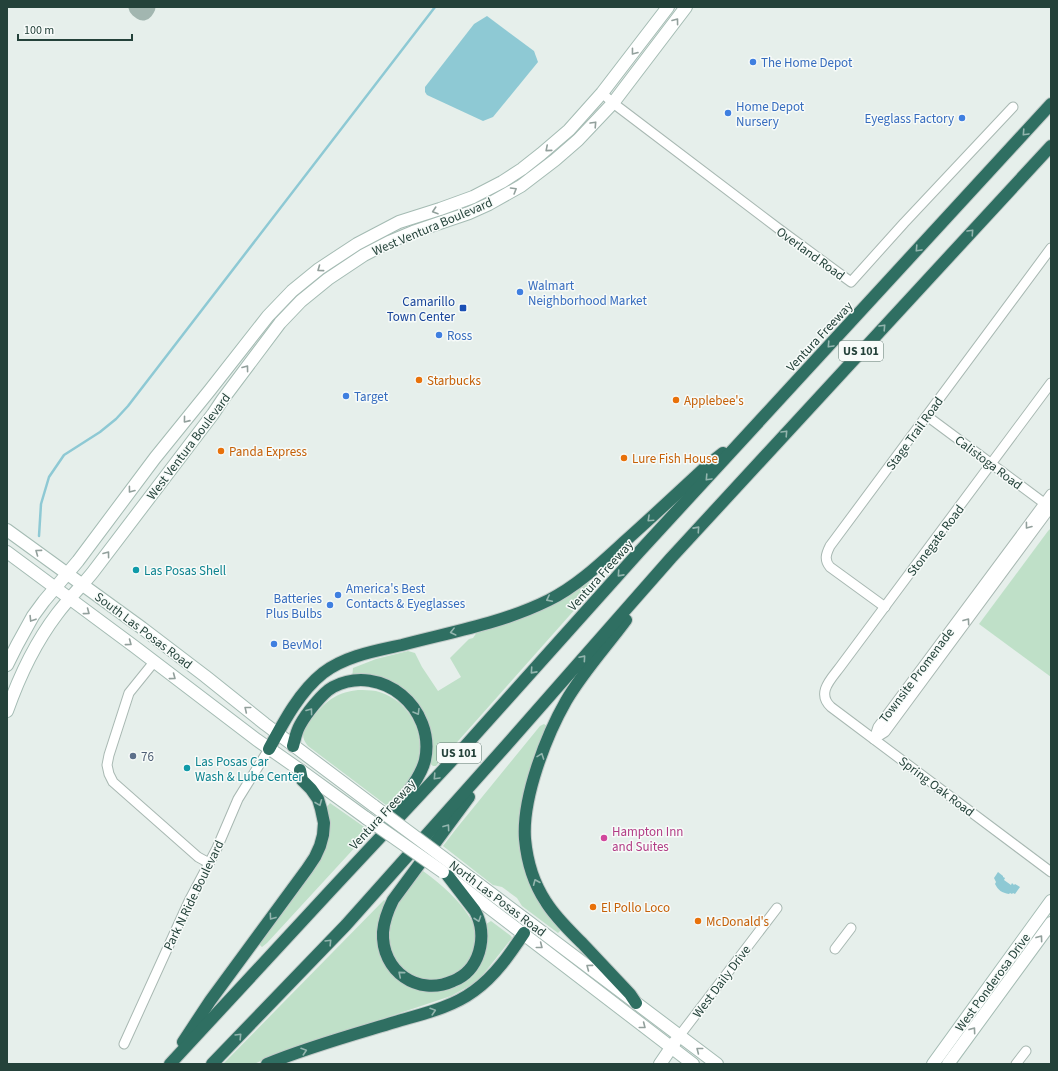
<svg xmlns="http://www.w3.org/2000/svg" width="1058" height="1071" font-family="'Source Sans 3',sans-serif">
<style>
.green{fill:#bfe0c8}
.water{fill:#8ec9d4}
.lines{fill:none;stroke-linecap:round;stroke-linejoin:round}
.stream{stroke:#8ec9d4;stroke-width:2.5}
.taxiway{stroke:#a2b6b0;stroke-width:21}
.street-casing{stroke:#a8b8b2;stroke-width:11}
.secondary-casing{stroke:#a4bbb3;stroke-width:14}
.highway-casing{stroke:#c2cac8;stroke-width:14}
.street{stroke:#fff;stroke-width:9}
.secondary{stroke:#fff;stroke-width:12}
.highway{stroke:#2f6f62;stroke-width:12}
.secondary-bridge-casing{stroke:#a4bbb3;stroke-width:14;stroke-linecap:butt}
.secondary-bridge{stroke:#fff;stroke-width:12}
.oneway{stroke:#92a09c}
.oneway2{stroke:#93b5ae}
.shop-dot{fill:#3f7fe0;stroke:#f7fbf9;stroke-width:1.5}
.transit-dot{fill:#1a4fb4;stroke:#f7fbf9;stroke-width:1.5}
.food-dot{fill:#e8710a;stroke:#f7fbf9;stroke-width:1.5}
.culture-dot{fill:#0f9aa8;stroke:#f7fbf9;stroke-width:1.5}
.service-dot{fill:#5c6f8a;stroke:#f7fbf9;stroke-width:1.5}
.hotel-dot{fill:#d1479c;stroke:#f7fbf9;stroke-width:1.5}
.labels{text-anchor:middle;stroke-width:3;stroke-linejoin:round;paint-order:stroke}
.shield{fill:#f7fbf9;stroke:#637a73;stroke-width:1}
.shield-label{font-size:12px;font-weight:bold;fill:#24423a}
.shop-label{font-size:13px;fill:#366cbe;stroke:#f7fbf9;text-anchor:start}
.street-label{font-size:13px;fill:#24423a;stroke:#f7fbf9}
.transit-label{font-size:13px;fill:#164399;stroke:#f7fbf9;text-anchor:end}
.food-label{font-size:13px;fill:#c56008;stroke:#f7fbf9;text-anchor:start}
.culture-label{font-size:13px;fill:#0d838f;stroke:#f7fbf9;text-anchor:start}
.service-label{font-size:13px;fill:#4e5e75;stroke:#f7fbf9;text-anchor:start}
.hotel-label{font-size:13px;fill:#b23c85;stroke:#f7fbf9;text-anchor:start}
</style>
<rect width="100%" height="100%" fill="#e6efeb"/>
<g class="green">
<path d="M1051,528V677L979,624L1048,531Z"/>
<path d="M587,582C591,582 591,585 592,589L577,607L436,766H433L428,762L415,702L352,679L353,668L376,659L408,651L415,653L422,667L438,691L461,677L450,658L469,639L473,638L477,632L538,612L551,606L569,595Z"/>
<path d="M358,690C364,690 370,690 376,691C409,699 428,735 417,766C413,779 398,796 390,808L308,746C305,742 303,739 303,734C304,724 324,703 333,698C341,693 349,691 358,690Z"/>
<path d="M544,724L547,726L521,834L561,930L558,933L522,906L517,898L502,887L493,885L443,846L456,829L540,726Z"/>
<path d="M330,803L370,831L267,943L262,947L259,944L312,871L326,808Z"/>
<path d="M423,871C442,885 460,900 472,921H474C476,929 477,937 476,945C475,949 470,961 467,965C464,969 457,974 453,976C450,977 447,977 444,978C440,979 436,981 432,981C421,981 407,974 400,965C374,933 401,896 423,871Z"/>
<path d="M384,900L388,903L380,942L420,990C433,992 441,991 453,986C482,975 489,953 486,924L491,921L511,936L512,938L482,976L471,985L451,996L274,1055L254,1064H223Z"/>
</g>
<g class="water">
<path d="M487,16L534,51L538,62L493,117L483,121L427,95L425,92V87L474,24Z"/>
<path d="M998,872L1003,876V877L1005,878L1004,880L1011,885L1012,883L1014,885L1015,884L1020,887L1015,894L1013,893L1012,894L1010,893L1009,894C1002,893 998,890 995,884L996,882L994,878Z"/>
</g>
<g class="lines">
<path class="stream" d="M39,536L41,504L49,477L64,455L100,432L116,419L128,406L435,7"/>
<path class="taxiway" d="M139,7L143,10L145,7"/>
<g class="street-casing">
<g id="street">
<path d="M602,93L613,103L779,229L851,282L904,223L1013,107"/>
<path d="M1051,383L840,667C831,679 816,693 831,707L1051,872"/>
<path d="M927,416L1048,506"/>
<path d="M885,607L830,567C824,560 826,554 830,546L1051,248"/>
<path d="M154,662L129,693L109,755L107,765L109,774L113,782L198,857L209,863"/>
<path d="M874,739L878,727L1051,494"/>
<path d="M874,739L885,732L1051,507"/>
<path d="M835,949L851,928"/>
<path d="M680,1035L777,908"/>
<path d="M124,1044L189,901L217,848L238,799L269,749"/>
<path d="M1016,1064L1026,1051"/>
</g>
</g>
<g class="secondary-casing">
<g id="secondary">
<path d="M7,530L142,628L205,676L265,724L374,806"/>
<path d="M7,552L135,647L257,740L300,770L366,818"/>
<path d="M7,665L17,645L33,616L44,601L78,561L155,458L210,390L268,316L292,291L319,269L357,244L399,222L440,209L473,197L502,182L522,169L541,154L569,130L602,93L668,7"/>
<path d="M7,711C19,677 35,643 57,614C68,599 82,586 93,572L213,414L223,399L280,323L301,301L328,279L364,255L389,242L413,232L469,213L489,204L521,186L555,160L578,140L613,103L686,7"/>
<path d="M452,864L717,1064"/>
<path d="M453,880L693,1064"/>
<path d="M660,1064L675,1042"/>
<path d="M933,1064L1051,901"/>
<path d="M948,1064L1051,923"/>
</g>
</g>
<g class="highway-casing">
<g id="highway">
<path d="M626,620C606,647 583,672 566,701C546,736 522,798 525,839C527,861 534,884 546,902C556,918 569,930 582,943C598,960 614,977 630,994L636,1003"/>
<path d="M293,746C295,739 296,732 300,725C306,714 322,693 333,687C382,662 436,709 425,760C421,778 399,804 388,819"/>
<path d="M269,749C283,723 299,692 323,673C345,656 375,651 402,645C451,632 503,623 549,600C577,586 600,564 623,543C652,517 681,490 709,464L723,453"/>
<path d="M448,876L475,911C482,924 483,938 479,952C475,965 466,976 453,981C418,997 381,971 383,932C384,920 388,910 393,900L469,797"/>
<path d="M183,1042L210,1001L307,869L315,857L320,846L323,835L324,823L321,809L318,799L311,789L302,780L300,770"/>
<path d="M170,1064L331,890L458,754L639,552L1051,104"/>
<path d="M212,1064L346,925L511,740L671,558L1051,146"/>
<path d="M267,1064C308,1047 352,1035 395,1022C422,1014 451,1008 474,991C495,976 510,954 524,933"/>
</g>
</g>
<use href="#street" class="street"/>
<use href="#secondary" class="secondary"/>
<use href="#highway" class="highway"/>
<g class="secondary-bridge-casing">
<g id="secondary-bridge">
<path d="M374,806L452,864"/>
<path d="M366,818L443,872"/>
</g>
</g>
<use href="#secondary-bridge" class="secondary-bridge"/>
</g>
<defs><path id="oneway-chevron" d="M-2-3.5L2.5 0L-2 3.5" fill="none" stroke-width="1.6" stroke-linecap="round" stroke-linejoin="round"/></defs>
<g class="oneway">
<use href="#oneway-chevron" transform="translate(676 21) rotate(-53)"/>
<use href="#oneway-chevron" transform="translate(634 52) rotate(128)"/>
<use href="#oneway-chevron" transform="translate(594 124) rotate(-47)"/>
<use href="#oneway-chevron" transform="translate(548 149) rotate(139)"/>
<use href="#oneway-chevron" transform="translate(514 190) rotate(-31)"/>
<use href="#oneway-chevron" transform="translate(435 211) rotate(162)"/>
<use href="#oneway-chevron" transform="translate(320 269) rotate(144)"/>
<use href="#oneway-chevron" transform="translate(246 368) rotate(-53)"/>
<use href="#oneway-chevron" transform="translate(186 420) rotate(129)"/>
<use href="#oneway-chevron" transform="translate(131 490) rotate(127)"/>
<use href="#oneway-chevron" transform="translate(1028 526) rotate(127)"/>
<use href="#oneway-chevron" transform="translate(38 552) rotate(-144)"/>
<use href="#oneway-chevron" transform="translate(107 554) rotate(-53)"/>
<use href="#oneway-chevron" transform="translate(87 612) rotate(37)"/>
<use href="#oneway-chevron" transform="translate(32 619) rotate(122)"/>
<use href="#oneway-chevron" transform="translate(967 621) rotate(-54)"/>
<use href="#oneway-chevron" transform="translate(129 643) rotate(37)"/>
<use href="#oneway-chevron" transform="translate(173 677) rotate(37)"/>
<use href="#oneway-chevron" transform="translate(247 709) rotate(-141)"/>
<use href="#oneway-chevron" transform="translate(1040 938) rotate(-54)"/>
<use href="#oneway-chevron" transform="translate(540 946) rotate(38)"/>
<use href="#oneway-chevron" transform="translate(589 967) rotate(-143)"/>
<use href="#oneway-chevron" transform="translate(643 1026) rotate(38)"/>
<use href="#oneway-chevron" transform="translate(973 1030) rotate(-54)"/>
<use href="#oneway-chevron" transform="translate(699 1050) rotate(-142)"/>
</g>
<g class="oneway2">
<use href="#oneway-chevron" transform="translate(1025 133) rotate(133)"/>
<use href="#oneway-chevron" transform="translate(971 232) rotate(-47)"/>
<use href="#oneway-chevron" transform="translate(918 249) rotate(133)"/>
<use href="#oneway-chevron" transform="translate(883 327) rotate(-47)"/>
<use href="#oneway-chevron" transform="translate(830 345) rotate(133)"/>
<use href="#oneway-chevron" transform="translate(785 433) rotate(-47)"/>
<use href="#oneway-chevron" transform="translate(708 478) rotate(133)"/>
<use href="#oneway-chevron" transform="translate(650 519) rotate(137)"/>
<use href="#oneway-chevron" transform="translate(697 529) rotate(-48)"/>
<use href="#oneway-chevron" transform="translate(620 574) rotate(132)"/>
<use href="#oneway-chevron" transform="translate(549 599) rotate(153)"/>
<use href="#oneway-chevron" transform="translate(453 632) rotate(166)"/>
<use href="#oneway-chevron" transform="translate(583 658) rotate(-49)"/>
<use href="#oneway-chevron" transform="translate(533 671) rotate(132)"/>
<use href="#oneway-chevron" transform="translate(310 711) rotate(-53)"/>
<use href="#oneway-chevron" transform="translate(417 712) rotate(59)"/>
<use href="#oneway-chevron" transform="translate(541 756) rotate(-70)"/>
<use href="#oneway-chevron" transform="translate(436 777) rotate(133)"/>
<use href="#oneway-chevron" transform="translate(319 803) rotate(68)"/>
<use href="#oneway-chevron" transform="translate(447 827) rotate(-54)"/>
<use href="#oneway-chevron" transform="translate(536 882) rotate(-113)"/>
<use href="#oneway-chevron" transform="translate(272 917) rotate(126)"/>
<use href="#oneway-chevron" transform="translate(478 919) rotate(71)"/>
<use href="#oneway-chevron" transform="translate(329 942) rotate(-46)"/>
<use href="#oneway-chevron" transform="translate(401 974) rotate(-140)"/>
<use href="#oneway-chevron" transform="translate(433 1011) rotate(-17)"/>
<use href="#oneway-chevron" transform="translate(239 1036) rotate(-46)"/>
<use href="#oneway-chevron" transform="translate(304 1051) rotate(-18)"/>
</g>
<g class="shop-dot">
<circle cx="753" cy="62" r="4"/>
<circle cx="728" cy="113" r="4"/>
<circle cx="962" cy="118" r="4"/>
<circle cx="520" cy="292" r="4"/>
<circle cx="439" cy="335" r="4"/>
<circle cx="346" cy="396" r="4"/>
<circle cx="338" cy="595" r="4"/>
<circle cx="330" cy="605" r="4"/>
<circle cx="274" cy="644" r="4"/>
</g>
<rect class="transit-dot" x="459" y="304" width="8" height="8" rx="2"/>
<g class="food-dot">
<circle cx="419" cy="380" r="4"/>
<circle cx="676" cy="400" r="4"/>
<circle cx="221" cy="451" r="4"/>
<circle cx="624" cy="458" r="4"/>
<circle cx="593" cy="907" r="4"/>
<circle cx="698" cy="921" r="4"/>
</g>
<g class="culture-dot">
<circle cx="136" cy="570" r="4"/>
<circle cx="187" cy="768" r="4"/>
</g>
<circle class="service-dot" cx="133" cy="756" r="4"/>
<circle class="hotel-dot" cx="604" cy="838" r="4"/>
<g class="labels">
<g class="shield">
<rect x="839" y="341" width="44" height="20" rx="3"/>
<rect x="437" y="743" width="44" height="20" rx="3"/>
</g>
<g class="shield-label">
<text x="861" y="355">US 101</text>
<text x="459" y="757">US 101</text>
</g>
<g class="shop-label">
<text x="761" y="67">The Home Depot</text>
<text x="736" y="111">Home Depot<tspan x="736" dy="15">Nursery</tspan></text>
<text x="954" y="123" text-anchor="end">Eyeglass Factory</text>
<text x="528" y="290">Walmart<tspan x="528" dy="15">Neighborhood Market</tspan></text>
<text x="447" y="340">Ross</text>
<text x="354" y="401">Target</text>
<text x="346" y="593">America's Best<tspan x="346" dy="15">Contacts &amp; Eyeglasses</tspan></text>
<text x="322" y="603" text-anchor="end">Batteries<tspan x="322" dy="15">Plus Bulbs</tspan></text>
<text x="282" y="649">BevMo!</text>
</g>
<g class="street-label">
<text transform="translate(432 226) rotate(-23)" y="5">West Ventura Boulevard</text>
<text transform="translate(811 253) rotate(36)" y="5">Overland Road</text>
<text transform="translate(819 336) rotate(-47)" y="5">Ventura Freeway</text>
<text transform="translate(914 433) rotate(-54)" y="5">Stage Trail Road</text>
<text transform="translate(188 446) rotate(-53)" y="5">West Ventura Boulevard</text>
<text transform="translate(989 462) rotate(37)" y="5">Calistoga Road</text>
<text transform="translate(935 540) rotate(-53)" y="5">Stonegate Road</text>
<text transform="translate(600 575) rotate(-48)" y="5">Ventura Freeway</text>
<text transform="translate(144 630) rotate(37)" y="5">South Las Posas Road</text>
<text transform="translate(916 675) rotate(-53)" y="5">Townsite Promenade</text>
<text transform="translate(937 786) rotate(37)" y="5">Spring Oak Road</text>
<text transform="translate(382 814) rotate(-47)" y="5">Ventura Freeway</text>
<text transform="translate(193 895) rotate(-64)" y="5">Park N Ride Boulevard</text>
<text transform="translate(498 898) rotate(37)" y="5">North Las Posas Road</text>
<text transform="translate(721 981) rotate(-53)" y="5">West Daily Drive</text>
<text transform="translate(992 982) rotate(-54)" y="5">West Ponderosa Drive</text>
</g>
<g class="transit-label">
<text x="455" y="306">Camarillo<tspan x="455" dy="15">Town Center</tspan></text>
</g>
<g class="food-label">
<text x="427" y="385">Starbucks</text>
<text x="684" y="405">Applebee's</text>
<text x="229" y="456">Panda Express</text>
<text x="632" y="463">Lure Fish House</text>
<text x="601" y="912">El Pollo Loco</text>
<text x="706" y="926">McDonald's</text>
</g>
<g class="culture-label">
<text x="144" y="575">Las Posas Shell</text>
<text x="195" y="766">Las Posas Car<tspan x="195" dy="15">Wash &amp; Lube Center</tspan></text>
</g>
<g class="service-label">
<text x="141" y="761">76</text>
</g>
<g class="hotel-label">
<text x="612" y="836">Hampton Inn<tspan x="612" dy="15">and Suites</tspan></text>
</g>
</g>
<rect width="1058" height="1071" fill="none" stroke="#24423a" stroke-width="16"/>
<path d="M18 34v6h114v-6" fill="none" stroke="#24423a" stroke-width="2"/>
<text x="24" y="34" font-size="12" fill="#24423a" stroke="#f7fbf9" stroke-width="3" paint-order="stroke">100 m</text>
</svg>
